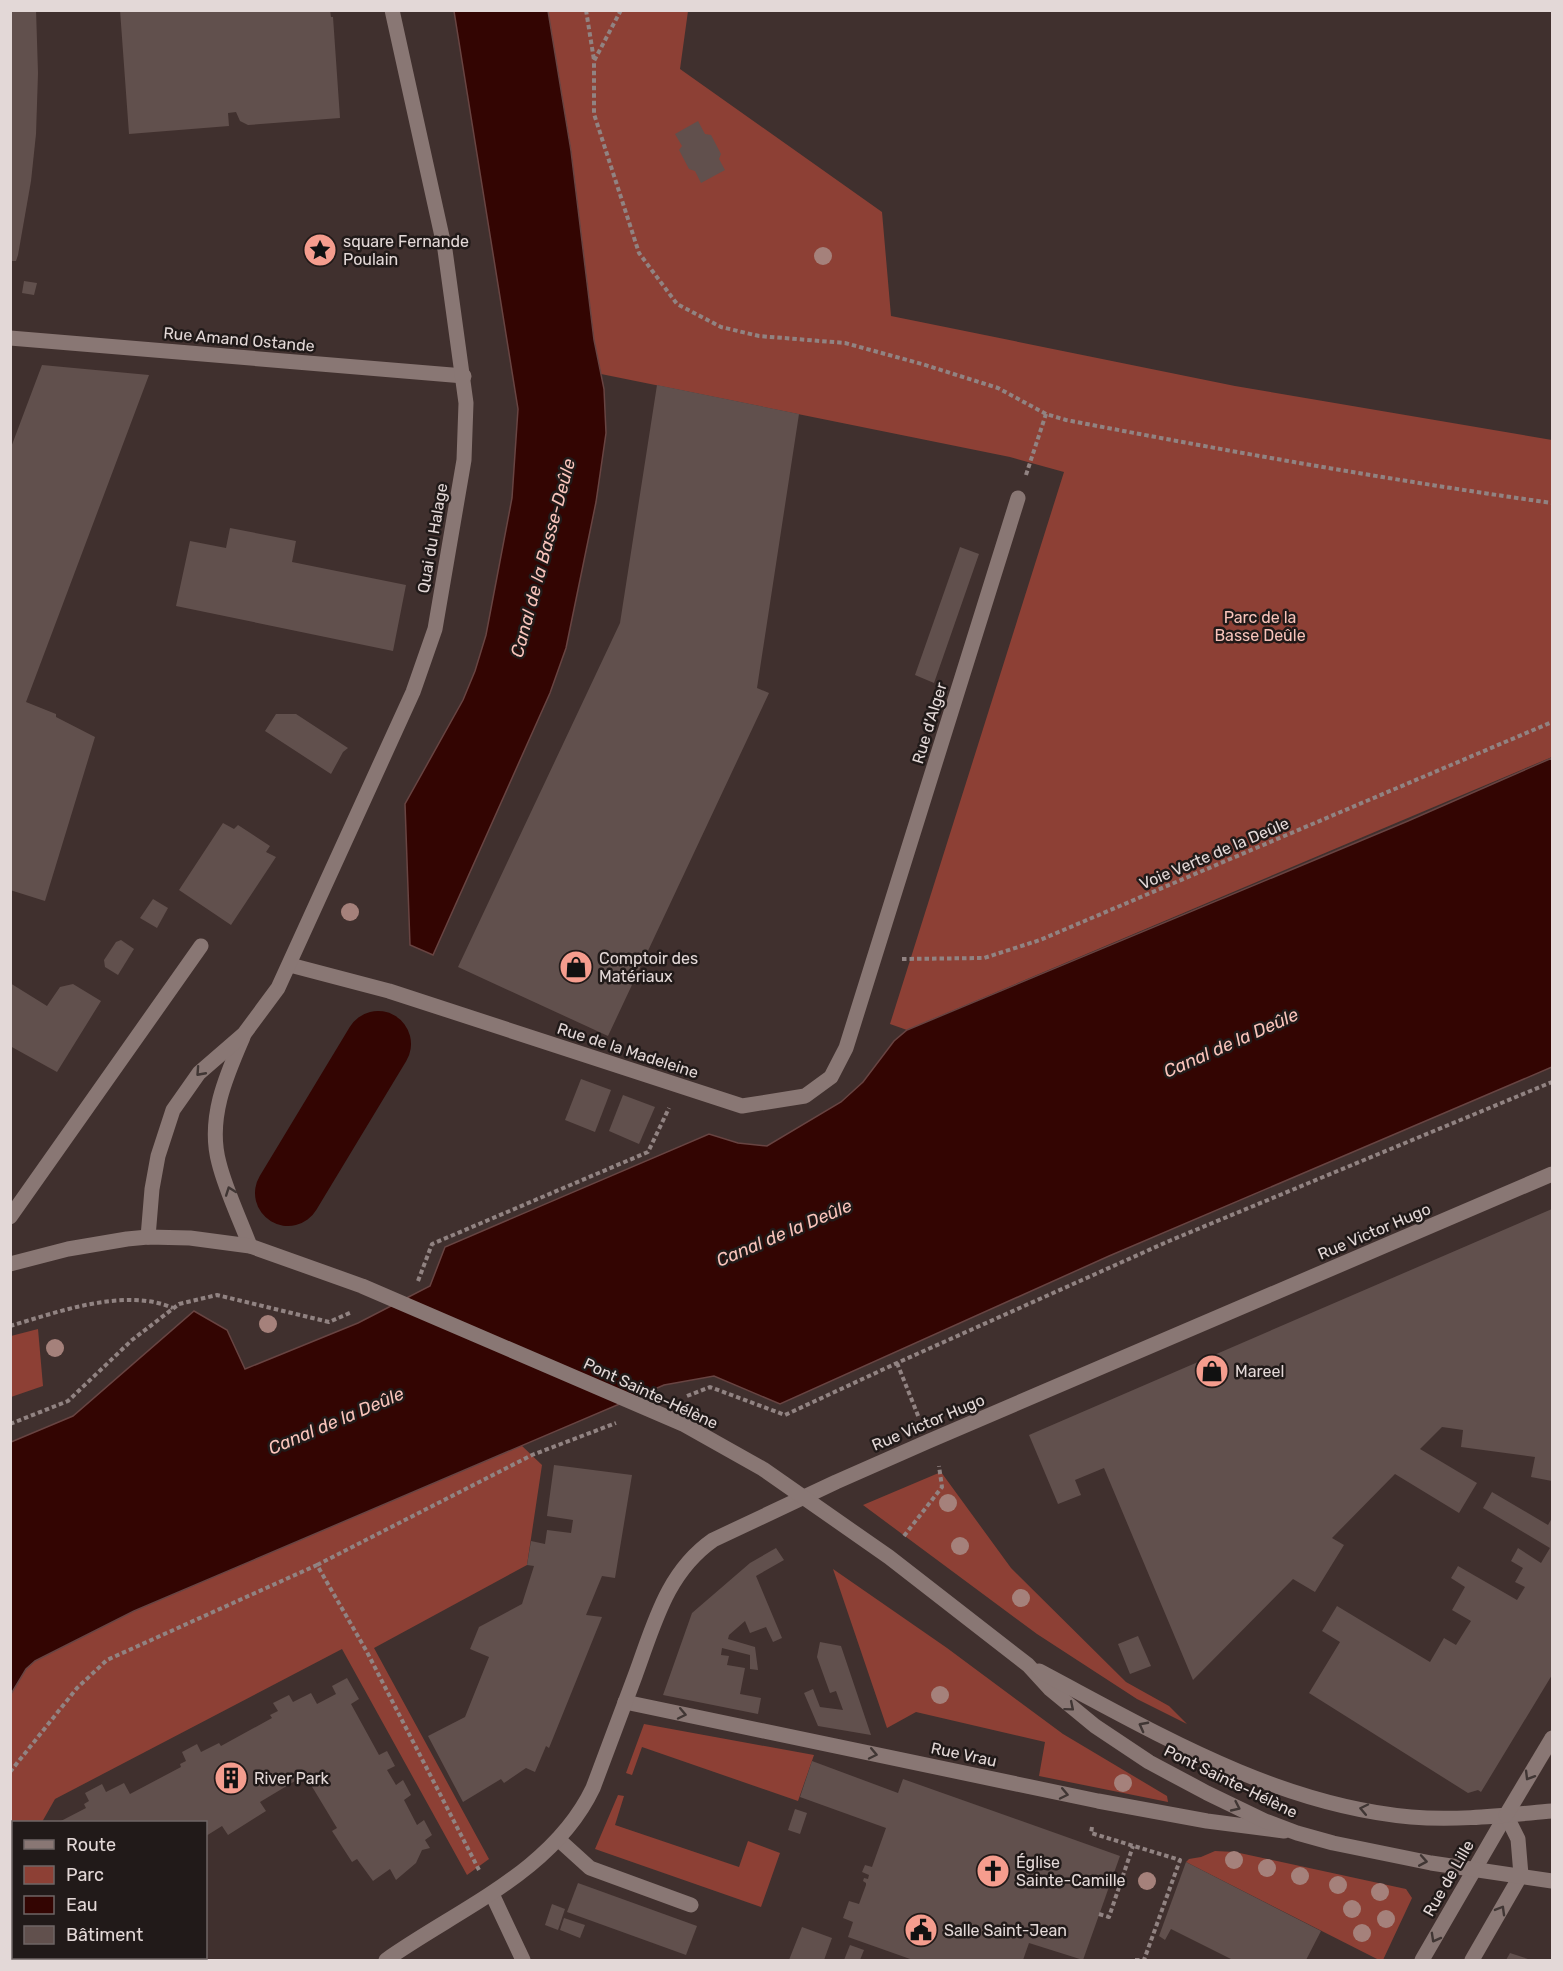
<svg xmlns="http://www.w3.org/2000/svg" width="1563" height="1971" font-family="Rubik,sans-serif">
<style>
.green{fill:#8d4035}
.water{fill:#330502;stroke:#684442;stroke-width:1.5}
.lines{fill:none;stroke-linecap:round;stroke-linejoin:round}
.river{stroke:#330502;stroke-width:66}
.building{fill:#61504d}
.path{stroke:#918382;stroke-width:4;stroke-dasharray:4.5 3;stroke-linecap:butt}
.service{stroke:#897774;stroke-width:15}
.minor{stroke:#897774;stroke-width:15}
.tertiary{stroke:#897774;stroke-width:15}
.tree{fill:#a5817b}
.oneway{stroke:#403634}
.labels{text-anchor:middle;stroke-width:5;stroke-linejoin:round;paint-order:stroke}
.poi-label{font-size:16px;fill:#e3d8d7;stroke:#211a19;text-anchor:start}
.street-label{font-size:16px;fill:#e3d8d7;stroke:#211a19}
.park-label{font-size:16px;fill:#f8c3ba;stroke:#211a19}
.water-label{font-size:18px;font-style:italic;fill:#f9c4bb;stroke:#211a19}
</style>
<rect width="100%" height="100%" fill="#40302e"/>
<g class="green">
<path d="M548,11H688L680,69L882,212L891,316L1235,386L1552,440V757L907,1030L890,1024L1064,472L1010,457L601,374L594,340L571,151Z"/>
<path d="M38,1329L43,1386L11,1397V1336Z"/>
<path d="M521,1445L542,1465L527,1565L374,1648L489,1859L467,1875L342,1649L55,1799L42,1822H14L13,1873L11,1878V1694L26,1669L35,1661L134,1611Z"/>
<path d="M941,1472L1011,1568L1126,1682L1169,1706L1187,1724L1137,1699L1037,1634L863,1505Z"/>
<path d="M833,1569L947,1648L1063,1734L1167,1796L1168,1802L1039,1776L1045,1742L916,1712L887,1728Z"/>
<path d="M644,1724L814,1755L798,1801L642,1747L632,1775L626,1773Z"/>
<path d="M618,1795L624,1796L615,1825L739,1867L748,1841L780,1853L761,1907L595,1849Z"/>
<path d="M1215,1851L1235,1852L1406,1889L1412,1898L1383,1960H1379L1186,1862L1189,1859L1201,1857Z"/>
<path d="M10,1893L14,1894V1958H162L158,1960H11Z"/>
</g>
<g class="water">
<path d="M454,11H548L571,151L594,340L604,389L606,433L596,502L566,648L550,693L433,955L410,945L405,804L463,700L475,671L486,635L512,498L518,409Z"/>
<path d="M1552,758V1067L1109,1256L780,1404L714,1376L664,1385L134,1611L35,1661L26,1669L11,1694V1442L73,1416L194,1311L227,1330L245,1369L358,1323L430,1286L445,1247L709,1134L738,1143L767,1146L841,1102L863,1082L894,1041L907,1030L1408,821Z"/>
</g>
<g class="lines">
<path class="river" d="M288,1193L378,1044"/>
</g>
<g class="building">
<path d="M10,10H36L38,73L36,134L31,181L18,255L16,261H10Z"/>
<path d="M120,10H330L331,17H333L340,118L248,125L240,121L236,112L228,113L229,126L129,134Z"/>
<path d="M698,121L705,134L711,135L721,154L719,159L725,170L701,183L695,171L689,169L679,150L682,146L675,134Z"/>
<path d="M24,281L37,283L34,295L22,293Z"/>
<path d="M42,365L149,375L26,702L56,714V717L95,737L45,901L10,890V450Z"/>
<path d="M657,385L799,414L757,688L769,693L608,1036L458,967L620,623Z"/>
<path d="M230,528L296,541L292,562L406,585L393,651L176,606L190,541L226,548Z"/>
<path d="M960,547L979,554L934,683L915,675Z"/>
<path d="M276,714H296L348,748L343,752L331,774L265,731Z"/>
<path d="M223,823L234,829L238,825L270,846L266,852L276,857L231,925L179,890Z"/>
<path d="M153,899L168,908L157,928L140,918Z"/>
<path d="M121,940L134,949L118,975L105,967L104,960L116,942Z"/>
<path d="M10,983L47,1006L60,987L73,984L101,1001L57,1072L10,1046Z"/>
<path d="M581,1079L611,1090L595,1132L565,1120Z"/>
<path d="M623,1095L655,1107L639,1144L609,1131Z"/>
<path d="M1552,1209V1481L1531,1477L1535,1457L1461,1447L1463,1430L1442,1427L1420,1449L1477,1483L1459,1513L1395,1474L1332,1538L1344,1545L1315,1592L1293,1579L1193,1680L1104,1468L1075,1480L1081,1495L1058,1504L1029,1435Z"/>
<path d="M554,1465L632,1475L615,1578L602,1576L586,1615L602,1617L549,1748L546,1746L535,1772L526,1768L504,1783L501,1779L463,1802L428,1736L465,1717L489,1657L470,1649L479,1627L522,1604L534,1566L527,1565L531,1541L545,1544L547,1530L571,1533L573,1520L547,1516Z"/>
<path d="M1492,1492L1548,1525L1552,1518V1675L1481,1792L1478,1790L1468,1793L1309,1693L1340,1642L1322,1631L1337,1606L1430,1662L1444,1638L1456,1645L1471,1621L1452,1610L1465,1587L1451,1578L1458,1566L1517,1600L1525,1587L1515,1582L1523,1568L1511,1561L1518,1548L1541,1563L1550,1548L1483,1508Z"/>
<path d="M776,1548L784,1560L756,1576L782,1638L773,1642L766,1627L750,1633L745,1621L729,1635L728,1639L755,1647L758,1670L750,1669V1655L722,1648L721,1655L729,1656L727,1665L745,1668L740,1694L761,1698L758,1714L663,1695L692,1613L750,1563Z"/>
<path d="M1138,1636L1151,1666L1130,1674L1118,1644Z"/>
<path d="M820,1642L841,1646L871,1735L818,1726L804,1693L813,1689L820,1707L843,1710L836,1691L830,1693L817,1657Z"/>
<path d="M347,1678L359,1699L351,1704L379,1755L387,1751L395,1766L387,1770L396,1785L403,1780L411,1795L404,1800L417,1825L424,1820L432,1835L425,1840L430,1848L422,1850L416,1863L396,1880L390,1869L373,1881L357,1859L352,1862L332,1831L337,1828L305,1775L260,1802L266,1811L228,1835L222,1826L206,1836V1822H59L86,1808L84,1804L89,1801L85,1793L102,1784L106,1792L124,1783L130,1794L181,1767L180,1764L186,1761L182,1752L197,1744L201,1752L219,1743L221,1746L272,1718L270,1715L278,1711L273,1703L289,1695L293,1702L311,1693L317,1704L336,1694L332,1686Z"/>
<path d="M812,1761L898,1793L903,1779L1120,1856L1083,1960L1029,1943L1023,1960H913L848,1937L853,1922L843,1918L849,1901L859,1904L866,1885V1883L863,1881L864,1878L868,1879L869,1875L862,1872L865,1865L872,1867L886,1828L800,1797Z"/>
<path d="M795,1809L807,1813L800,1834L788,1830Z"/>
<path d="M1186,1862L1321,1931L1306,1960H1233L1171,1929L1165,1940L1159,1936Z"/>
<path d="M578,1883L697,1926L686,1955L567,1912Z"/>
<path d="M552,1904L565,1909L558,1930L545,1925Z"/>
<path d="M564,1918L585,1925L580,1938L560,1930Z"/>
<path d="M802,1927L832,1938L824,1960H789Z"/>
<path d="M850,1945L864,1950L860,1960H844Z"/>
<path d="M1510,1953L1531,1960H1506Z"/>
<path d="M162,1958H197L199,1960H158Z"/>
</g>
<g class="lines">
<g class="path">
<path d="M586,10L594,60"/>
<path d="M621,10L594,61V114L639,253L677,304L721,327L759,336L845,343L922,364L998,388L1046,414L1066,420C1227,451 1389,480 1552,503"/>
<path d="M1026,475L1046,414"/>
<path d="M902,959L984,958L1040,940L1552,722"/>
<path d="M418,1281L432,1244L648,1152L669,1108"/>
<path d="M10,1326C58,1312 125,1287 173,1308"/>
<path d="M897,1363L919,1418"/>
<path d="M687,1396L710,1387L785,1415L897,1363L1169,1241L1552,1082"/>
<path d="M10,1424L68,1401L132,1340L179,1304L217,1295L329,1322L352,1312"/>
<path d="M904,1536L942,1487L939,1466"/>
<path d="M317,1565L532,1455L616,1423"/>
<path d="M10,1772L77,1688L107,1660L317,1565L367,1652L479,1870"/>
<path d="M1092,1827L1091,1833L1180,1860L1144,1960"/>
<path d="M1099,1914L1109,1917L1133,1846"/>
<path d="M1135,1960H1141"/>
</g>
<g class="service">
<path d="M10,1217L201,946"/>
<path d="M558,1839L590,1868L691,1905"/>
</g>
<g class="minor">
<path d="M10,338L464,376"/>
<path d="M290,965L389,991L742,1106L805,1096L831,1077L846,1048L1018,498"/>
<path d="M243,1037C226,1076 207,1119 219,1163C226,1191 240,1219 250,1246"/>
<path d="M148,1237L152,1189L158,1156L173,1110L199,1073L244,1034L278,988L413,692L435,629L464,460L466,403L445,250L392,10"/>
<path d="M625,1702L1098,1801L1207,1821L1284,1831"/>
<path d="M492,1894L523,1960"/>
<path d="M386,1960C458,1909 553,1872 593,1788C607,1751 621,1713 635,1676C654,1625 666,1573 713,1540L836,1482L929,1441L1552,1174"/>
<path d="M1422,1960L1506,1815"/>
<path d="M1472,1960L1521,1875L1518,1839L1506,1815"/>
</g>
<g class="tertiary">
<path d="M10,1264L68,1249L127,1239L148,1237L190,1238L250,1246L362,1286L683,1424L763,1469L889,1557L1028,1665L1050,1689L1095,1726L1149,1762L1207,1793L1265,1821L1297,1833L1333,1843L1431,1863L1552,1881"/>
<path d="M1039,1671C1156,1733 1276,1805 1411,1817C1458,1821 1506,1815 1552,1811"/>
<path d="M1506,1815L1552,1738"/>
</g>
</g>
<g class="tree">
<circle cx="823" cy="256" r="9"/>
<circle cx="350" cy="912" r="9"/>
<circle cx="268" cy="1324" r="9"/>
<circle cx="55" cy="1348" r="9"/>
<circle cx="948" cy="1503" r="9"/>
<circle cx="960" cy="1546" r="9"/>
<circle cx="1021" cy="1598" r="9"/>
<circle cx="940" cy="1695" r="9"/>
<circle cx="1123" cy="1783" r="9"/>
<circle cx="1234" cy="1860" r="9"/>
<circle cx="1267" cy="1868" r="9"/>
<circle cx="1300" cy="1876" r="9"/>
<circle cx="1147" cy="1881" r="9"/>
<circle cx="1338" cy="1885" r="9"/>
<circle cx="1380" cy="1892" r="9"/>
<circle cx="1352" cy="1909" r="9"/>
<circle cx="1386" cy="1919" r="9"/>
<circle cx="1362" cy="1933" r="9"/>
</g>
<defs><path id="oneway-chevron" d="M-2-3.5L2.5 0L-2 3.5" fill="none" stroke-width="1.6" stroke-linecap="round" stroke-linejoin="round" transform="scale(1.5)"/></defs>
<g class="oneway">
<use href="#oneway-chevron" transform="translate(200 1072) rotate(132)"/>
<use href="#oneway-chevron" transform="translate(230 1191) rotate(-110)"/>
<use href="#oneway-chevron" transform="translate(1070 1707) rotate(40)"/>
<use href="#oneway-chevron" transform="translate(682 1714) rotate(12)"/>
<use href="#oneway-chevron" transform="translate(1143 1726) rotate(-152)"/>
<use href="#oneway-chevron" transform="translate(873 1754) rotate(12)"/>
<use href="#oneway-chevron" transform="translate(1529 1776) rotate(121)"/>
<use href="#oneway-chevron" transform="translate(1064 1794) rotate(12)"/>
<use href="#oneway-chevron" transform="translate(1236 1807) rotate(25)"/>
<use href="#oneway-chevron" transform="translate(1364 1809) rotate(-168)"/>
<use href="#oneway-chevron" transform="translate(1423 1861) rotate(10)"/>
<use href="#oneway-chevron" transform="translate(1501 1910) rotate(-60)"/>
<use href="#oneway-chevron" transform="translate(1435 1938) rotate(119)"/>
</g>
<defs>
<g id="sight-disc" transform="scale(1.725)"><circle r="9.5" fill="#f59d8e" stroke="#211a19"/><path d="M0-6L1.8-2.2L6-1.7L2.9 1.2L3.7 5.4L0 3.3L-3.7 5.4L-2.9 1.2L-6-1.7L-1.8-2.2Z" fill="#111"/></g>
<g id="shop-disc" transform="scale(1.725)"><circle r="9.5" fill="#f59d8e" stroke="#211a19"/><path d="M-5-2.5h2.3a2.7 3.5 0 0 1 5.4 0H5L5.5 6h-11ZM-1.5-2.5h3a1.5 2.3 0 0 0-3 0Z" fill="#111"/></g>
<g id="building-disc" transform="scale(1.725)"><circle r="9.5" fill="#f59d8e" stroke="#211a19"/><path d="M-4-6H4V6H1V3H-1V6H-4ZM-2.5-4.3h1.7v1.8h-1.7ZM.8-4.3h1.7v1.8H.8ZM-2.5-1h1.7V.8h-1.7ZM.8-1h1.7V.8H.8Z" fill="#111"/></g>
<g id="church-disc" transform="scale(1.725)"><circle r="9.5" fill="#f59d8e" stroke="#211a19"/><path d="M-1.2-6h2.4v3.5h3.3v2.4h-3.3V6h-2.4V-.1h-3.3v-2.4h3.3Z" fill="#111"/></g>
<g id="civic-disc" transform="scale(1.725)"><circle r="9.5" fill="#f59d8e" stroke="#211a19"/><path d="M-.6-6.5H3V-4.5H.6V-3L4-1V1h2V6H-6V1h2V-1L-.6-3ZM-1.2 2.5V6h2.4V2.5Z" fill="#111"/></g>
</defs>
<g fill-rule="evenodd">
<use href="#sight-disc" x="320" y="250"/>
<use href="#shop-disc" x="576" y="967"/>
<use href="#shop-disc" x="1212" y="1371"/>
<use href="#building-disc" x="231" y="1778"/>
<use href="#church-disc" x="993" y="1871"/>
<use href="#civic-disc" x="921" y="1930"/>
</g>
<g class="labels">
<g class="poi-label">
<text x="343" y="247">square Fernande<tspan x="343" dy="18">Poulain</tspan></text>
<text x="599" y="964">Comptoir des<tspan x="599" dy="18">Matériaux</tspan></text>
<text x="1235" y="1377">Mareel</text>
<text x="254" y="1784">River Park</text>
<text x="1016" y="1868">Église<tspan x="1016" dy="18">Sainte-Camille</tspan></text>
<text x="944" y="1936">Salle Saint-Jean</text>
</g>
<g class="street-label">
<text transform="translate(239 339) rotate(5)" y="6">Rue Amand Ostande</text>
<text transform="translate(432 538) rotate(-80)" y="6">Quai du Halage</text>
<text transform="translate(929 723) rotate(-73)" y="6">Rue d'Alger</text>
<text transform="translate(1214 853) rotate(-23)" y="6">Voie Verte de la Deûle</text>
<text transform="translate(628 1050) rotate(18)" y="6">Rue de la Madeleine</text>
<text transform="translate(1374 1231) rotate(-23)" y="6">Rue Victor Hugo</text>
<text transform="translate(651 1393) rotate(25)" y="6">Pont Sainte-Hélène</text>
<text transform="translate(928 1422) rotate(-23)" y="6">Rue Victor Hugo</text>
<text transform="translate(964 1754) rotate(12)" y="6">Rue Vrau</text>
<text transform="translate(1231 1781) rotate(26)" y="6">Pont Sainte-Hélène</text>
<text transform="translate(1448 1878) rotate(-60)" y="6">Rue de Lille</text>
</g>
<g class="park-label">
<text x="1260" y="623">Parc de la<tspan x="1260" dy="18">Basse Deûle</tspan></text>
</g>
<g class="water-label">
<text transform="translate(543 558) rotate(-75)" y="6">Canal de la Basse-Deûle</text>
<text transform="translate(1231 1043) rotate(-24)" y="6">Canal de la Deûle</text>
<text transform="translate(784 1233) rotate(-23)" y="6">Canal de la Deûle</text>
<text transform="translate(336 1421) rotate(-23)" y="6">Canal de la Deûle</text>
</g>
</g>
<rect width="1563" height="1971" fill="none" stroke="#e3d8d7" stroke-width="24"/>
<rect x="12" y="1821" width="195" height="138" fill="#211a19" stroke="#6f6665" stroke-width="1.5"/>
<rect x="24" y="1840" width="30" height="9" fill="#897774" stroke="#6f6665" stroke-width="1.5"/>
<text x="66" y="1851" font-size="18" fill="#e3d8d7">Route</text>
<rect x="24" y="1866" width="30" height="18" fill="#8d4035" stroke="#6f6665" stroke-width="1.5"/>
<text x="66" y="1881" font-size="18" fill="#e3d8d7">Parc</text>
<rect x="24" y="1896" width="30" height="18" fill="#330502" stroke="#6f6665" stroke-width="1.5"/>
<text x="66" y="1911" font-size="18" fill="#e3d8d7">Eau</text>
<rect x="24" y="1926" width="30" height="18" fill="#61504d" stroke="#6f6665" stroke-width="1.5"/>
<text x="66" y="1941" font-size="18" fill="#e3d8d7">Bâtiment</text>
</svg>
